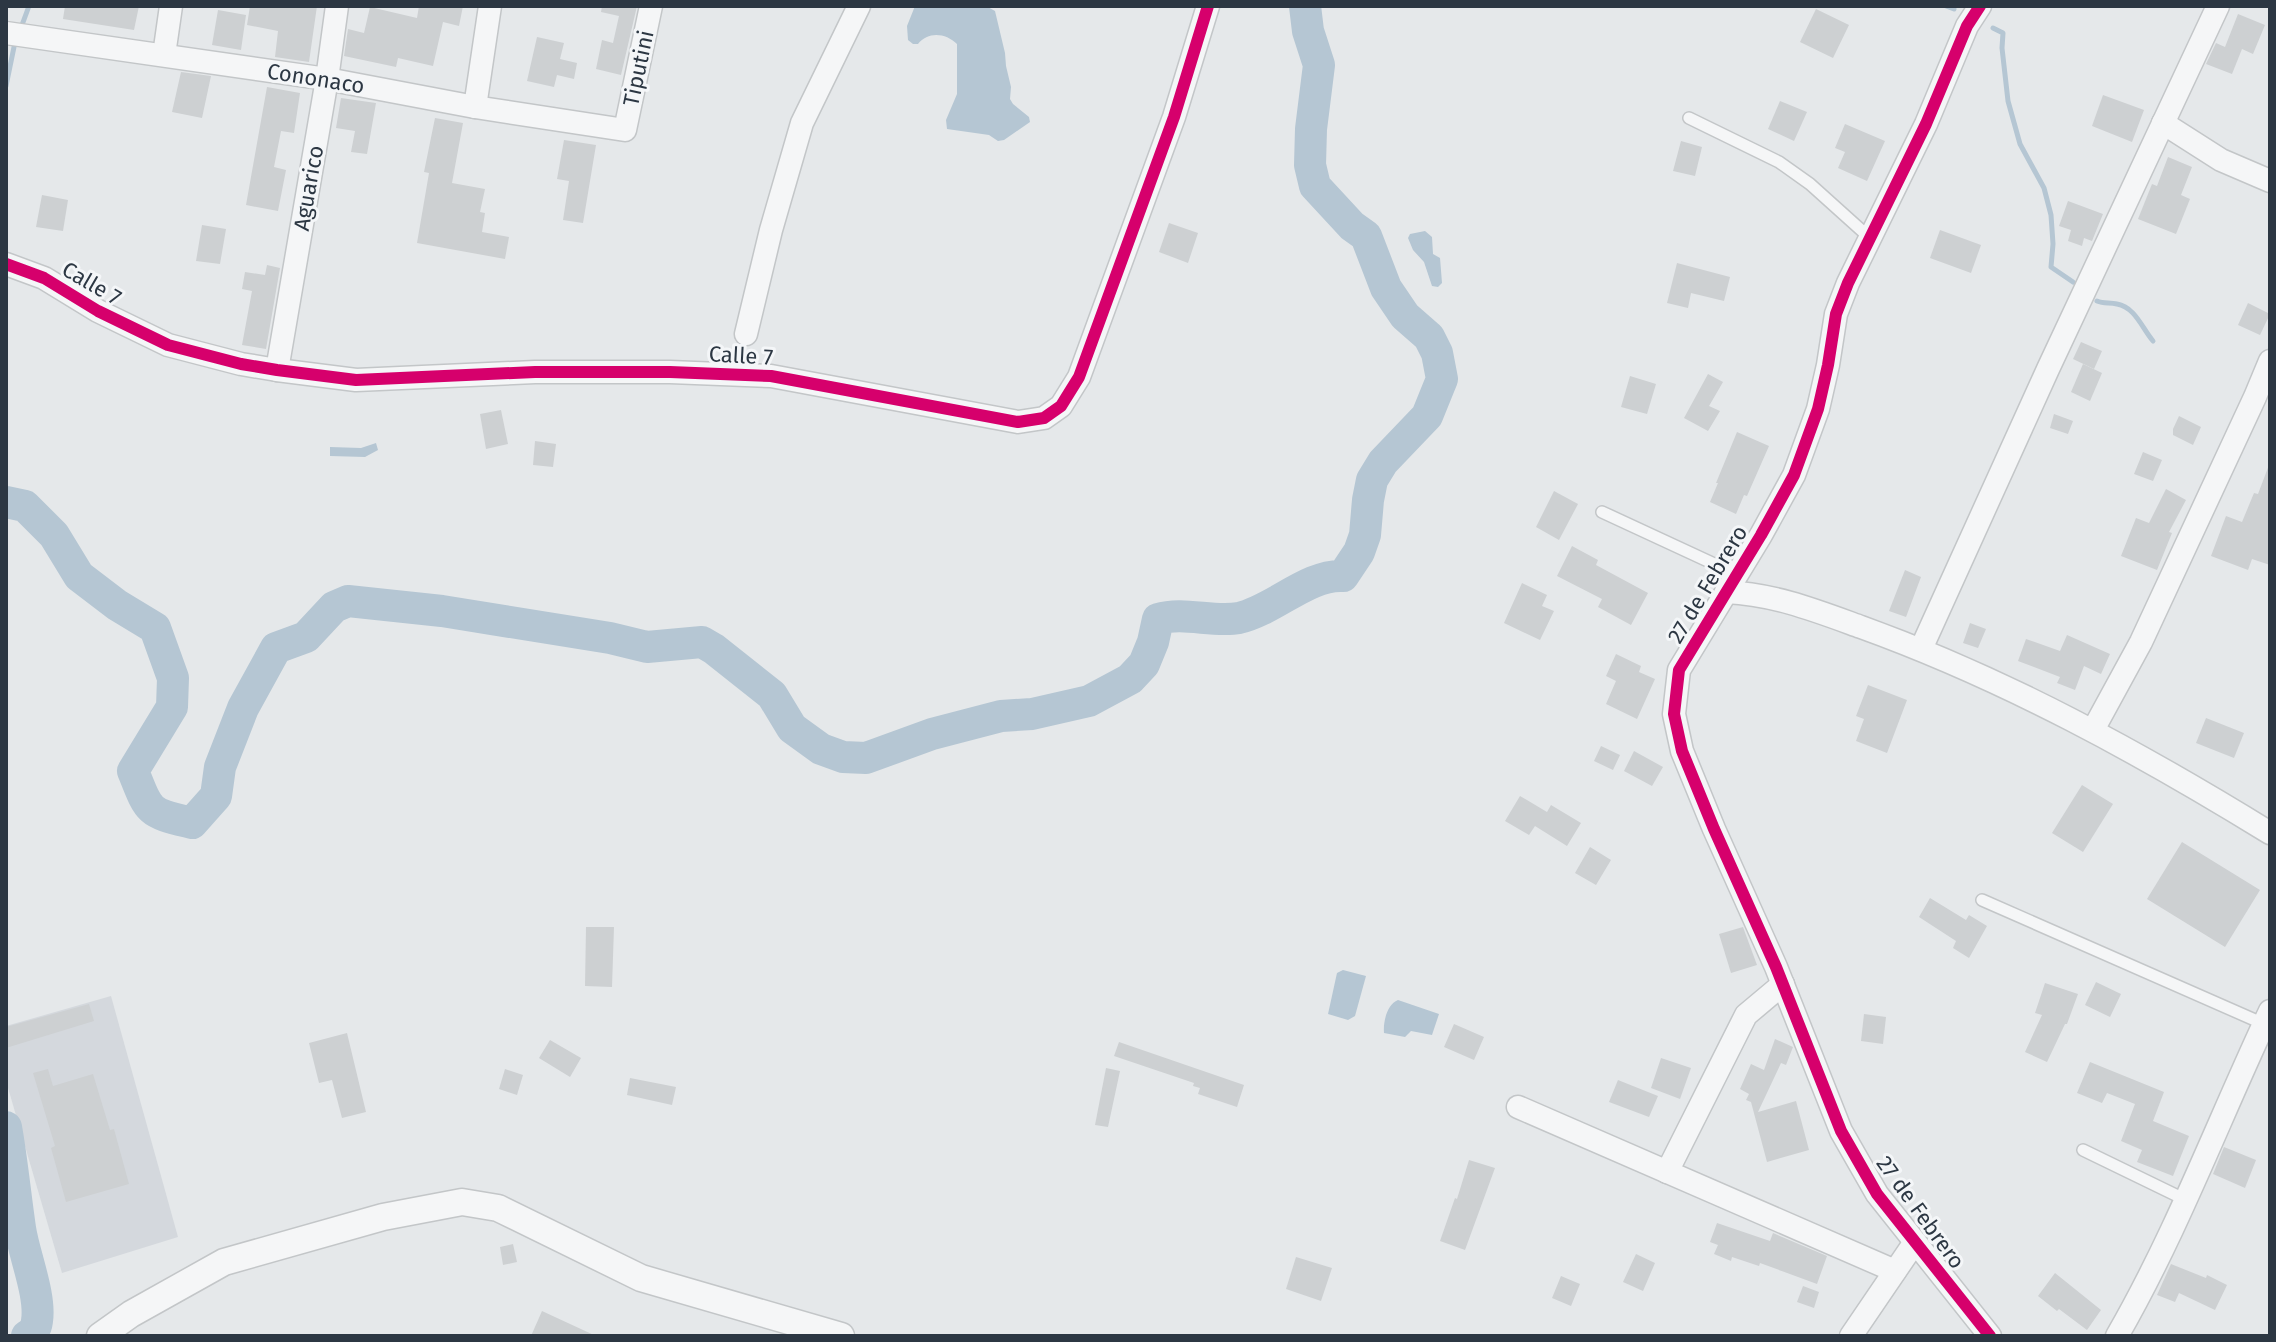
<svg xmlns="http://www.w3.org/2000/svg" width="2276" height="1342" font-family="'Fira Sans',sans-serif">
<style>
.built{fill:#d4d8dd}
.water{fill:#b5c6d3}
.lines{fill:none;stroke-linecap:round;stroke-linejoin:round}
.stream{stroke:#b5c6d3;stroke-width:5}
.river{stroke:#b5c6d3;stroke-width:32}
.building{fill:#cdd0d2}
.service-casing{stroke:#c3c6c8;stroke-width:14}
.minor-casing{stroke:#c3c6c8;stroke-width:25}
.tertiary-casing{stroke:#c3c6c8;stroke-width:29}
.service{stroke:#f5f6f7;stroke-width:11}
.minor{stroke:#f5f6f7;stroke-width:22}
.tertiary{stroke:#f5f6f7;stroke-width:26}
.cycleway-casing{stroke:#f4f6f8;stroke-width:17}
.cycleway{stroke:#d6006c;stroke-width:12}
.labels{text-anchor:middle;stroke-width:6;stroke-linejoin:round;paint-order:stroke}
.street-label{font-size:22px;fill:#2c3743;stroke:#f4f6f8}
</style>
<rect width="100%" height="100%" fill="#e5e8ea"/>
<path class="built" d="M111,996L178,1237L62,1273L6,1081V1026Z"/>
<g class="water">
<path d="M915,6H986L995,11L1005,53L1006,66L1011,87L1010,99L1013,104L1029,117L1030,122L1004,140L998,141L989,135L947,129L946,120L957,94V44C946,33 928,31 918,44H913L908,40L907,26Z"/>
<path d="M1425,231L1432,237L1433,254L1440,258L1442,283L1438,287L1432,286L1424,262L1413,250L1408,238L1410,234Z"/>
<path d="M376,443L378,450L365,457L330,456V447L361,448Z"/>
<path d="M1343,970L1366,976L1355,1016L1348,1020L1328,1014L1337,973Z"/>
<path d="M1398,1000L1439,1014L1432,1035L1411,1031L1405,1037L1384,1033C1383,1022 1387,1004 1398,1000Z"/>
</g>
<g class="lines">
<g class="stream">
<path d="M1946,6L1954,9"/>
<path d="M22,25L29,6"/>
<path d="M1993,28L2003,33L2002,48L2008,101L2020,144L2044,188L2051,215L2053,244L2051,267L2073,282"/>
<path d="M6,86L14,47"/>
<path d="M2097,301C2104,304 2110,302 2117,304C2135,307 2142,328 2153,341"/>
</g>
<g class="river">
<path d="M6,502L25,506L54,535L79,576L117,605L155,628L173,678L172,707L133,771C150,814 148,812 192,823L216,796L220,767L243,708L276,648L306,637L334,607L348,601L442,611L610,638L647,647L702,642L714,649L772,695L792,728L821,749L843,757L866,758L932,734L1001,716L1032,714L1089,701L1130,679L1144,664L1153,642L1158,619C1184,611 1213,623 1239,618C1274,610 1308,574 1343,576L1359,552L1365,535L1368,500L1372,480L1383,462L1427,416L1442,379L1437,353L1429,337L1405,316L1386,288L1366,236L1352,226L1315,186L1310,165L1311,129L1319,65L1308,31L1305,6"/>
<path d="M6,1127C12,1161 15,1194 20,1228C24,1255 41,1295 37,1321C36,1329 33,1332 27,1336"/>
</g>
</g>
<g class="building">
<path d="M65,6H139L134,30L63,19Z"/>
<path d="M250,6H317L309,62L275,57L278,31L247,25Z"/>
<path d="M419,6H463L459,26L443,22L433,66L398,58L396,67L344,56L348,29L364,33L370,7L417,18Z"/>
<path d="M602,6H637L621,75L596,69L602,40L613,43L619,16L601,12Z"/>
<path d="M1816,9L1849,25L1833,58L1800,42Z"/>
<path d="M218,10L246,15L241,50L212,45Z"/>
<path d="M2238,14L2265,25L2253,54L2242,49L2232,74L2206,64L2216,43L2225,47Z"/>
<path d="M537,37L564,43L560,59L577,63L574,79L557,75L554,87L527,81Z"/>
<path d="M181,72L211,76L202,118L172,112Z"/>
<path d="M267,87L300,93L294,133L281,131L274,167L286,170L278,211L246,205Z"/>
<path d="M2103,95L2144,110L2132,142L2092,126Z"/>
<path d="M341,98L376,103L367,154L351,152L355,131L336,128Z"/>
<path d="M1780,101L1807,112L1794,141L1768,129Z"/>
<path d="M435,118L463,123L452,183L485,189L480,212L485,213L482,232L509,237L505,259L417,243L429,173L424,172Z"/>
<path d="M1845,124L1885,141L1867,181L1838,168L1845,152L1835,148Z"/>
<path d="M564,140L596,145L583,223L563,220L569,181L557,179Z"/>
<path d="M1681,141L1702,147L1695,176L1673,171Z"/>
<path d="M2168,157L2192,167L2181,195L2190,199L2176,234L2138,219L2152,184L2157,186Z"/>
<path d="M42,195L68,200L63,231L36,227Z"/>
<path d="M2068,201L2103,214L2092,241L2084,238L2082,246L2068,241L2071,230L2059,226Z"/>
<path d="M1169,223L1198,233L1188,263L1159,252Z"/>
<path d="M202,225L226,229L220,264L196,261Z"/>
<path d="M1940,230L1981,245L1971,273L1930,258Z"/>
<path d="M1677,263L1730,277L1724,301L1691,293L1688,308L1667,303Z"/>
<path d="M267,265L280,268L266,349L242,345L252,291L242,289L245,272L265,275Z"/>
<path d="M2248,303L2270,314L2260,335L2238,325Z"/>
<path d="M2081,342L2102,351L2094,369L2073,359Z"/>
<path d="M2083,364L2102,373L2090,401L2071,392Z"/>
<path d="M1708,374L1723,382L1709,406L1720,411L1708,431L1684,418Z"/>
<path d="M1630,376L1656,384L1647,414L1621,407Z"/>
<path d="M501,410L508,444L486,449L480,414Z"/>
<path d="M2054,414L2073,421L2068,434L2050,428Z"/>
<path d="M2179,416L2201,427L2193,445L2173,435V429Z"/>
<path d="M1737,432L1769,446L1747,496L1744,495L1736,514L1710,502L1718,483H1716Z"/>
<path d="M535,441L556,444L553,467L533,465Z"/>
<path d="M2143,452L2162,460L2153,481L2134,474Z"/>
<path d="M2269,465L2270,565L2252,559L2248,570L2211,556L2226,516L2242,522L2254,493L2258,494Z"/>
<path d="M2166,489L2186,500L2169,532L2172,533L2157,570L2121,556L2136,518L2149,523Z"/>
<path d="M1554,491L1578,504L1559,540L1536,527Z"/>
<path d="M1572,546L1598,560L1596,565L1648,593L1631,625L1598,607L1602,599L1557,576Z"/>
<path d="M1905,570L1921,577L1906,617L1889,611Z"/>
<path d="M1522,583L1547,595L1542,606L1554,611L1540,640L1504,623Z"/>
<path d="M1970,623L1986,629L1978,648L1963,643Z"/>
<path d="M2067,635L2110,654L2101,674L2084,666L2075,690L2057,683L2060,677L2018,661L2026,639L2060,651Z"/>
<path d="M1616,654L1641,666L1639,672L1655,679L1637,719L1606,704L1616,681L1606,676Z"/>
<path d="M1868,685L1907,700L1887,753L1856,741L1864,719L1856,716Z"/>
<path d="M2206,718L2244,733L2234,758L2196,743Z"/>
<path d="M1601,746L1620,755L1613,770L1594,761Z"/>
<path d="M1634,751L1663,767L1652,786L1624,771Z"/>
<path d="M2082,785L2113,804L2083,852L2052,833Z"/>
<path d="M1520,796L1547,812L1551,805L1581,823L1567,846L1535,826L1529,835L1505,821Z"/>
<path d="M2182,842L2260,890L2225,947L2147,899Z"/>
<path d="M1590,847L1611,860L1596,885L1575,873Z"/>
<path d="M1930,898L1966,920L1969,915L1987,926L1969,958L1953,948L1956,941L1919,917Z"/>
<path d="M586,927H614L612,987L585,986Z"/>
<path d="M1743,927L1757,965L1731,973L1719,934Z"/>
<path d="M2096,982L2121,994L2110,1017L2085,1005Z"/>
<path d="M2045,983L2078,994L2067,1024H2065L2047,1062L2025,1052L2042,1015L2035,1013Z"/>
<path d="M89,1004L94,1021L6,1048V1027Z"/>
<path d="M1864,1014L1886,1017L1883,1044L1861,1041Z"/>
<path d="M1454,1024L1484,1037L1474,1060L1444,1047Z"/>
<path d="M347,1033L366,1112L342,1118L332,1080L319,1083L309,1043Z"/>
<path d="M1775,1039L1793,1047L1786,1065L1781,1063L1758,1112L1796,1101L1809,1150L1767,1162L1751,1102L1746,1100L1749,1094L1740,1089L1751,1064L1764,1070Z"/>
<path d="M550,1040L581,1058L570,1077L539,1058Z"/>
<path d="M1119,1042L1244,1085L1237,1107L1198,1094L1200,1088L1193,1086L1194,1083L1114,1056Z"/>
<path d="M1661,1058L1691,1068L1680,1099L1651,1088Z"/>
<path d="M2090,1062L2164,1092L2153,1121L2189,1136L2173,1176L2137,1162L2142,1150L2121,1141L2135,1104L2107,1093L2102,1103L2077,1093Z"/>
<path d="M1106,1068L1120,1071L1108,1127L1095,1125Z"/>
<path d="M48,1069L53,1086L93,1074L110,1130L114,1129L129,1184L66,1202L51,1148L55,1146L33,1073Z"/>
<path d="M505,1069L523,1075L517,1095L499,1089Z"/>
<path d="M630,1078L676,1087L672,1105L627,1095Z"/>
<path d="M1618,1080L1658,1096L1649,1117L1609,1102Z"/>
<path d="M2224,1147L2256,1160L2245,1188L2213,1174Z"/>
<path d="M1469,1160L1495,1168L1465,1250L1440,1241L1455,1198L1457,1199Z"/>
<path d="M1717,1223L1770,1241L1773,1233L1827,1256L1817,1284L1760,1263L1759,1266L1732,1257L1731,1261L1714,1254L1718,1245L1710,1242Z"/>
<path d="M513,1244L517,1262L503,1265L500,1247Z"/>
<path d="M1636,1254L1655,1263L1643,1291L1623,1282Z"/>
<path d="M1296,1257L1332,1268L1321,1301L1286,1289Z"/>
<path d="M2171,1264L2206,1278L2207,1275L2227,1285L2215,1310L2179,1293L2175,1302L2157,1295Z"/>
<path d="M2055,1273L2101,1310L2087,1330L2059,1309L2057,1311L2038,1296Z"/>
<path d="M1561,1276L1580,1284L1571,1306L1552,1298Z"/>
<path d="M1803,1286L1819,1292L1814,1308L1797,1302Z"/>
<path d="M542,1311L596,1336H531Z"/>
</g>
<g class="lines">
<g class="service-casing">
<g id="service">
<path d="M1689,118L1779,162L1810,184L1870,238"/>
<path d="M1602,512L1738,575"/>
<path d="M1982,900L2264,1024"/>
<path d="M2083,1150L2186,1200"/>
</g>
</g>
<g class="minor-casing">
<g id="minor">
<path d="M1980,6L1967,26L1926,124L1848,283L1836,314L1828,365L1818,409L1794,475L1761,535L1679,670L1674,714L1682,751L1714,829L1776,967L1841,1131L1877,1194L1990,1336"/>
<path d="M6,33L327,79L475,107L625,130L651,6"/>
<path d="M164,55L171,6"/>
<path d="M475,107L490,6"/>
<path d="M2163,123L2221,160L2270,181"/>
<path d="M6,264L44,278L98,311L168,345L241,364L277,370L356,380L535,372H670L771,376L1018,422L1044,418L1061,406L1079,377L1174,117L1208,6"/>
<path d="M746,334L771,230L802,123L859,6"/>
<path d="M277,370L327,79L337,6"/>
<path d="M1726,592C1774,594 1817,611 1861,627C2005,679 2140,753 2270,833"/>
<path d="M1921,649L2048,369L2218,6"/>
<path d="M2093,730L2141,642L2255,397L2270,361"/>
<path d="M1518,1107L1895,1271"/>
<path d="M1667,1172L1746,1015L1783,984"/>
<path d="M1851,1336L1915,1242"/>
<path d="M2117,1336C2177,1232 2219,1119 2270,1011"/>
</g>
</g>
<g class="tertiary-casing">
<path id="tertiary" d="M100,1336L131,1314L224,1262L383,1217L462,1202L498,1208L641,1278L841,1336"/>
</g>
<use href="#service" class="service"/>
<use href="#minor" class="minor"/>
<use href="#tertiary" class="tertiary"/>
<g class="cycleway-casing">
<g id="cycleway">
<path d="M1980,6L1967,26L1926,124L1848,283L1836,314L1828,365L1818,409L1794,475L1761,535L1679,670L1674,714L1682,751L1714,829L1776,967L1841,1131L1877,1194L1990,1336"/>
<path d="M6,264L44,278L98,311L168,345L241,364L277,370L356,380L535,372H670L771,376L1018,422L1044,418L1061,406L1079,377L1174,117L1208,6"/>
</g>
</g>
<use href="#cycleway" class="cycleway"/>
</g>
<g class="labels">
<g class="street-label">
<text transform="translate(638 68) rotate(-78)" y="8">Tiputini</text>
<text transform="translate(316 78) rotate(9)" y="8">Cononaco</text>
<text transform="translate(308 188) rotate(-80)" y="8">Aguarico</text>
<text transform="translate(92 283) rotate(30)" y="8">Calle 7</text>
<text transform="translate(741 355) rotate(3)" y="8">Calle 7</text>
<text transform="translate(1707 584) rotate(-59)" y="8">27 de Febrero</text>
<text transform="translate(1921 1212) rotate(54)" y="8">27 de Febrero</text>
</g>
</g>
<rect width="2276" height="1342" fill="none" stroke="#2c3743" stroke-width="16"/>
</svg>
